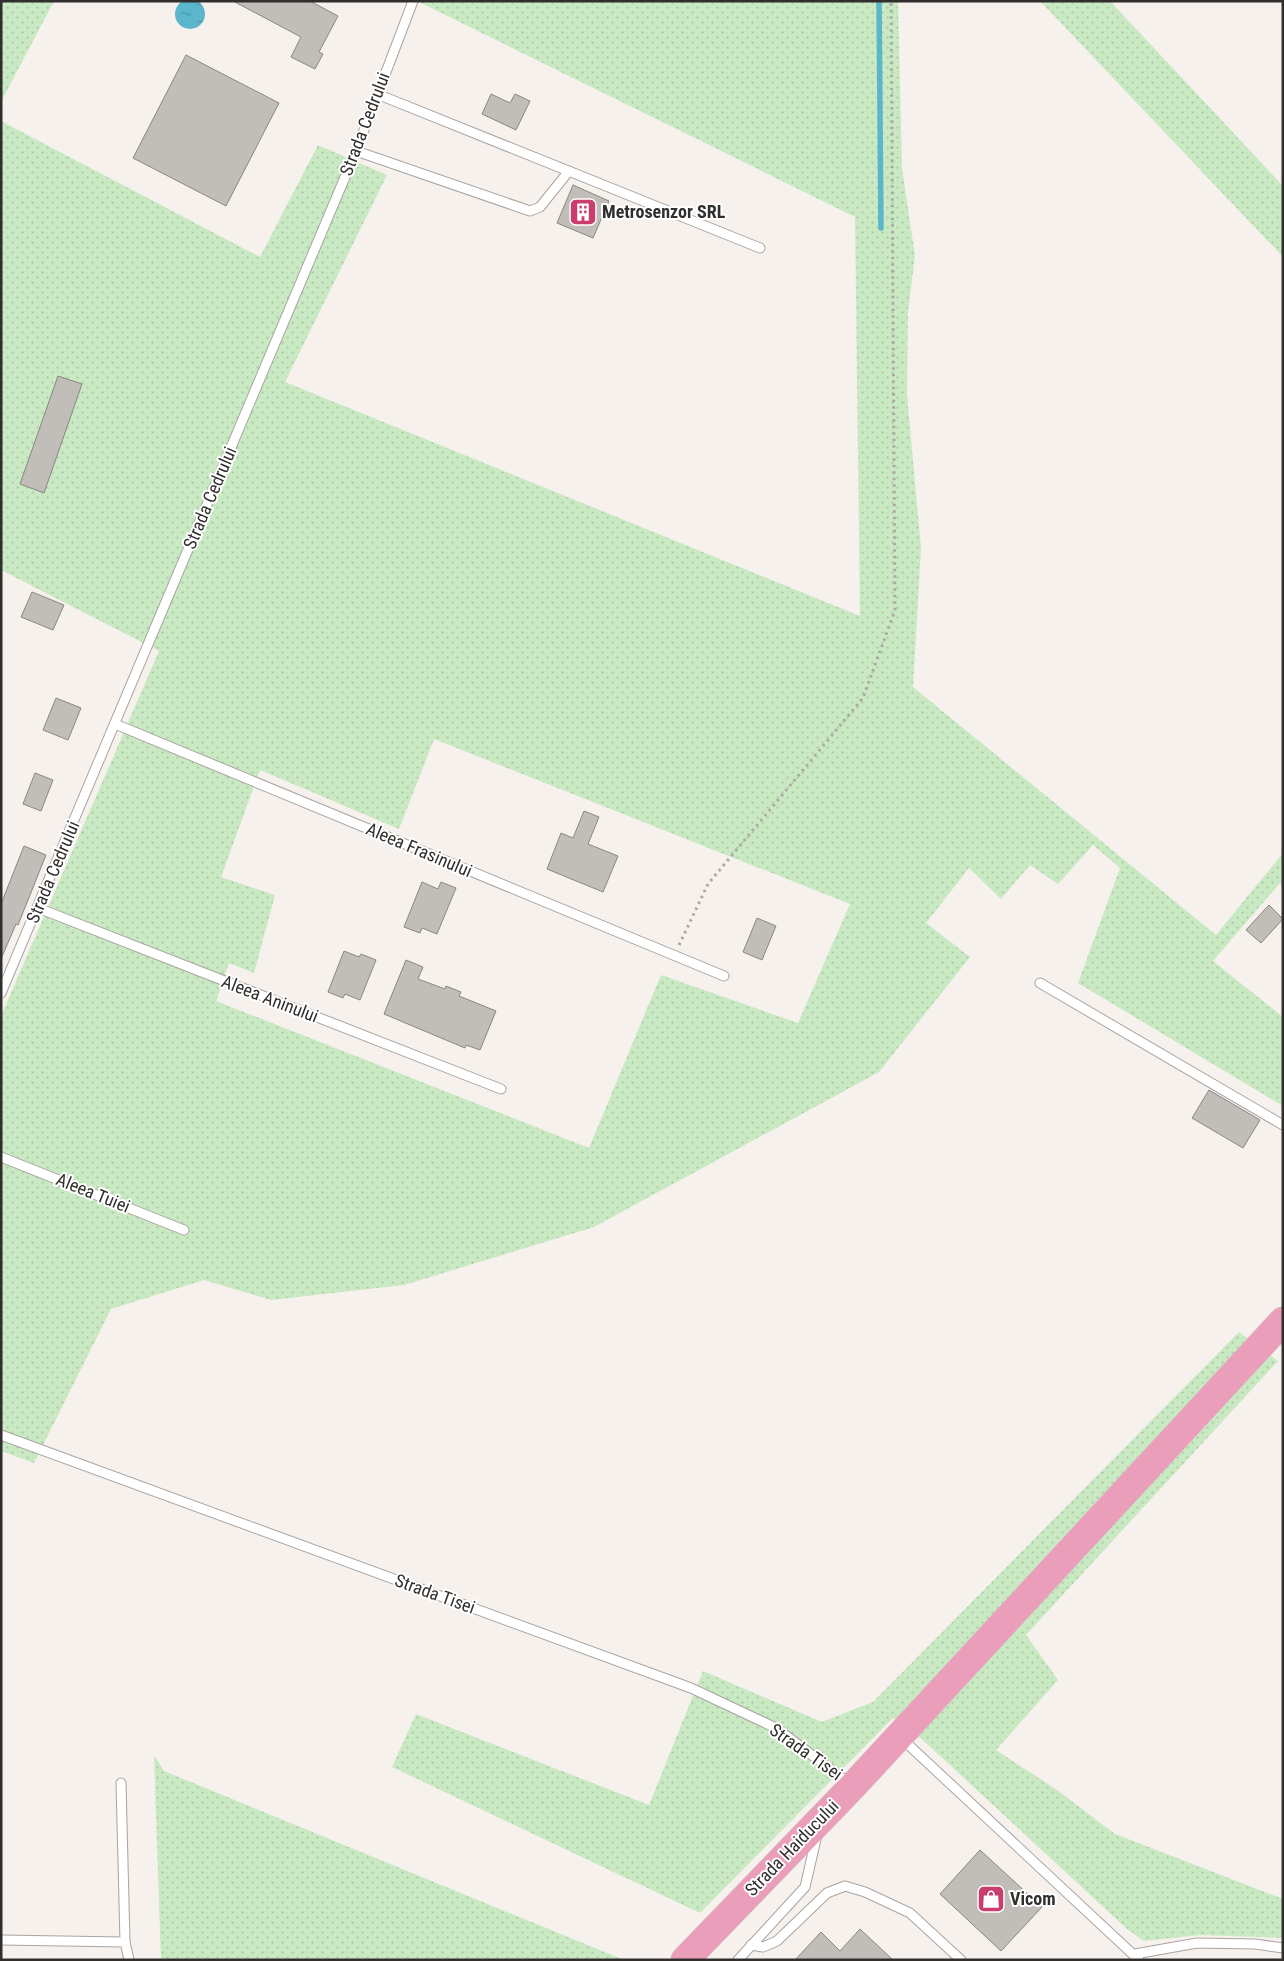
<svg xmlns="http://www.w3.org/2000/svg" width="1284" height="1961" font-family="'Roboto Condensed',sans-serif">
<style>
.green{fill:url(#green-dots);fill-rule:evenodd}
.water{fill:url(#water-ripples)}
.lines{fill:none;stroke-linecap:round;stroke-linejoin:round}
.stream{stroke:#5bb6cb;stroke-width:5.5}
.building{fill:#c1bdb8;stroke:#8a8681}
.service-casing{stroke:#a9a4a0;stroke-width:11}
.primary-casing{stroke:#cecdcd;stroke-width:29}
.path{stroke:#aca8a5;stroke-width:3;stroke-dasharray:2.5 4;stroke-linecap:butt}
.service{stroke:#fff;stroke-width:9}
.primary{stroke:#eb9eb9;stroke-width:28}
.labels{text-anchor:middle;stroke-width:4;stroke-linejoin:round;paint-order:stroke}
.street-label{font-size:18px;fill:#312f2d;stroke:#fff}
.poi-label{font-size:18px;font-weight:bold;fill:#312f2d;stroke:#fff;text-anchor:start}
</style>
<defs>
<pattern id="green-dots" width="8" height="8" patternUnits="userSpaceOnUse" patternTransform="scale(1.25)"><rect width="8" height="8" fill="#c9e9c3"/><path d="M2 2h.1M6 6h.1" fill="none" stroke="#adc8a8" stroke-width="1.8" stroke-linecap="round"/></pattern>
<pattern id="water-ripples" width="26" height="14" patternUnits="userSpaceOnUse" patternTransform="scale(1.25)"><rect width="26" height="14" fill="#5bb6cb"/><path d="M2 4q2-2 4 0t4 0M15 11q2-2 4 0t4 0" fill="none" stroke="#4c94a5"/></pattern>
</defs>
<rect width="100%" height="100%" fill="#f6f1ed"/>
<g class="green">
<path d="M1,1H54L1,102Z"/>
<path d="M417,1H898L902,168L915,256L908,311L907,395L921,548L913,687L1216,935L1283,853V886L1280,883L1213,961L1283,1017V1106L1078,983L1120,868L1093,845L1058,884L1030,865L1001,899L969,868L926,923L970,957L879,1072L594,1227L404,1285L271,1300L204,1280L111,1309L34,1463L1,1451V1016L159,651L1,570V121L260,257L318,145L387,175L285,382L860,616L855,217ZM434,739L850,904L798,1023L661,975L589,1148L216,1001L229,963L254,973L275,895L221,877L260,770L399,829Z"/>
<path d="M1040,1H1110L1283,186V257Z"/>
<path d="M1239,1332L1278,1361L1026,1635L1058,1680L996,1750L1057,1790L1115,1834L1283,1899V1938L1200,1935L1144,1941L1127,1929L925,1742L893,1718L700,1913L392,1767L416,1714L649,1805L703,1671L822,1722L873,1702Z"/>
<path d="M154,1755L164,1771L624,1960H161Z"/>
</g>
<circle class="water" cx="190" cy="14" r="15"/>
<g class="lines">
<path class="stream" d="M879,1L881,228"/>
</g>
<g class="building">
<path d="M233,1H310L338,16L319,52L323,54L315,69L291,57L301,37Z"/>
<path d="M186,55L279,103L226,206L133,158Z"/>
<path d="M491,94L510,103L515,94L530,101L516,130L482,114Z"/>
<path d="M573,185L609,201L593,238L557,223Z"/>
<path d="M58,376L82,384L44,493L20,484Z"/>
<path d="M32,592L64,605L53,630L21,617Z"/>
<path d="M56,698L81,708L68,740L43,730Z"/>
<path d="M35,773L53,780L41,811L23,804Z"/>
<path d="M584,811L599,817L588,844L618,856L603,892L547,869L561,833L573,838Z"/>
<path d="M24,846L46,855L18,925L16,924L1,959V904Z"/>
<path d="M422,882L438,889L441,882L456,888L437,934L422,928L420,933L404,927Z"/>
<path d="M1269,905L1283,919L1261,943L1246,930Z"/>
<path d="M757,918L776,926L762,960L743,952Z"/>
<path d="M344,951L359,957L361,954L376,960L360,1000L345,994L343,998L328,992Z"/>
<path d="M406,960L423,967L418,979L445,989L446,986L461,992L459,996L496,1011L480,1050L466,1045L465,1048L384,1014Z"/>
<path d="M1209,1090L1260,1120L1243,1148L1192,1118Z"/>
<path d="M980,1850L1042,1907L1001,1951L940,1894Z"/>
<path d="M860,1929L893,1960H795L821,1932L840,1951Z"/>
</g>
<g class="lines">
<g class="service-casing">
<g id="service">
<path d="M377,94L760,248"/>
<path d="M356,151L530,211L540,207L569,171"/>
<path d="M115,724L724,976"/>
<path d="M38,908L501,1089"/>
<path d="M1040,983L1283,1125"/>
<path d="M1,993L356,151L413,1"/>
<path d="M1,1157L184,1230"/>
<path d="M1,1435L691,1688L776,1728L850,1784"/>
<path d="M900,1737L1139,1960"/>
<path d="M121,1783L125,1942"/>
<path d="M1,1940L125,1942L129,1960"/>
<path d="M751,1945L763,1947L777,1941L827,1893L845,1886L865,1892L910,1913L961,1960"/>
<path d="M1135,1954L1197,1943L1255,1944L1283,1948"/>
<path d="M738,1960L805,1887L817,1835"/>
</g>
</g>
<g class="primary-casing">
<path id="primary" d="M685,1960L853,1786L1283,1321"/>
</g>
<path class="path" d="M679,945L708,884L863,698L895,610L891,1"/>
<use href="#service" class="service"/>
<use href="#primary" class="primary"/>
</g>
<defs>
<g id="building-square" transform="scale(1.4375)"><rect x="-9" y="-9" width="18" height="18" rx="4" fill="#c93d6f" stroke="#fff"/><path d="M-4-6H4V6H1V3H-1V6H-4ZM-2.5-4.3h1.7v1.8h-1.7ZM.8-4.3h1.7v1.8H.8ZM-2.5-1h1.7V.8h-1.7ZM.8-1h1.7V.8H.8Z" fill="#fff"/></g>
<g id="shop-square" transform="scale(1.4375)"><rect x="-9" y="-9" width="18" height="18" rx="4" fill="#c93d6f" stroke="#fff"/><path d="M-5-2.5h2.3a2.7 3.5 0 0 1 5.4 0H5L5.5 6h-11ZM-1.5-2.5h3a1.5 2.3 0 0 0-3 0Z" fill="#fff"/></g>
</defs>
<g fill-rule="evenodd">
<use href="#building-square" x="583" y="212"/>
<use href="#shop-square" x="991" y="1899"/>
</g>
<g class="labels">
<g class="street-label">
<text transform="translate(365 124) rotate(-69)" y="6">Strada Cedrului</text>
<text transform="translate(210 498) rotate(-67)" y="6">Strada Cedrului</text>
<text transform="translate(419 850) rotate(23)" y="6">Aleea Frasinului</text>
<text transform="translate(53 872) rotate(-67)" y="6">Strada Cedrului</text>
<text transform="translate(270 999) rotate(21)" y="6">Aleea Aninului</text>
<text transform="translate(93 1193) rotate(22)" y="6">Aleea Tuiei</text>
<text transform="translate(435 1594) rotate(20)" y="6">Strada Tisei</text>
<text transform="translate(806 1752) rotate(35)" y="6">Strada Tisei</text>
<text transform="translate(792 1848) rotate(-46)" y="6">Strada Haiducului</text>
</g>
<g class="poi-label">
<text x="602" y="218">Metrosenzor SRL</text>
<text x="1010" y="1905">Vicom</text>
</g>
</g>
<rect width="1284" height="1961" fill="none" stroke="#312f2d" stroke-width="5"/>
</svg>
